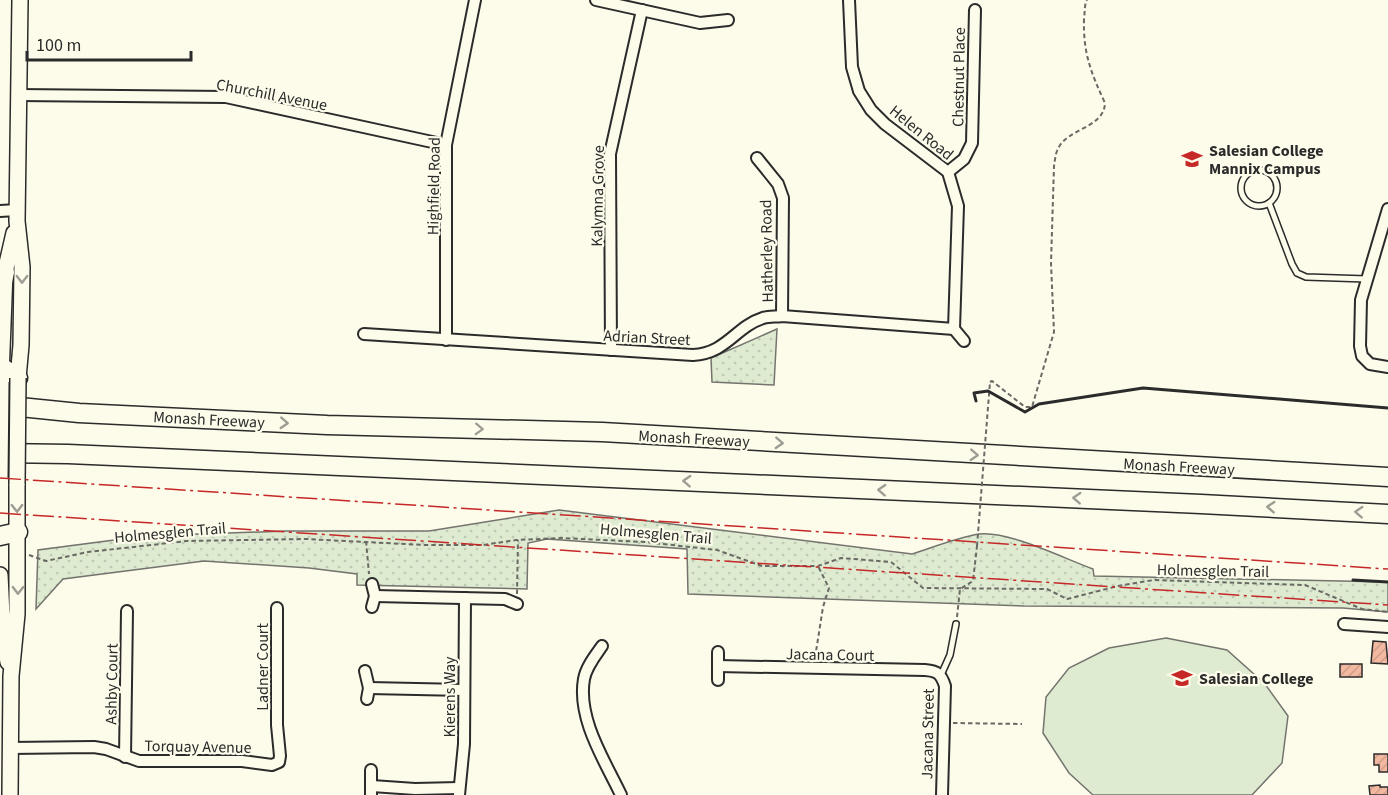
<svg xmlns="http://www.w3.org/2000/svg" width="1388" height="795" font-family="'Source Sans 3',sans-serif">
<style>
.green{fill:#deebd1;stroke:#74746e;stroke-width:1.5}
.park{fill:url(#park-dots);stroke:#74746e;stroke-width:1.5}
.building{fill:url(#building-hatch);stroke:#2b2b2b;stroke-width:1.5}
.lines{fill:none;stroke-linecap:round;stroke-linejoin:round}
.lane-casing{stroke:#2b2b2b;stroke-width:8}
.street-casing{stroke:#2b2b2b;stroke-width:14}
.primary-casing{stroke:#2b2b2b;stroke-width:18}
.highway-casing{stroke:#2b2b2b;stroke-width:21}
.path{stroke:#6a6964;stroke-width:2;stroke-dasharray:4.5 3;stroke-linecap:butt}
.lane{stroke:#fdfbea;stroke-width:5}
.street{stroke:#fdfbea;stroke-width:10}
.primary{stroke:#fdfbea;stroke-width:15}
.highway{stroke:#fdfbea;stroke-width:18}
.primary-bridge-casing{stroke:#2b2b2b;stroke-width:18;stroke-linecap:butt}
.path-bridge{stroke:#6a6964;stroke-width:2;stroke-dasharray:4.5 3;stroke-linecap:butt}
.primary-bridge{stroke:#fdfbea;stroke-width:15}
.wall{stroke:#2b2b2b;stroke-width:3}
.power{stroke:#c62828;stroke-width:1.5;stroke-dasharray:21 4.5 3 4.5;stroke-linecap:butt}
.oneway{stroke:#9e9d94}
.labels{text-anchor:middle;stroke-width:4.5;stroke-linejoin:round;paint-order:stroke}
.street-label{font-size:16px;fill:#2b2b2b;stroke:#fdfbea}
.poi-label{font-size:16px;font-weight:bold;fill:#2b2b2b;stroke:#fdfbea;text-anchor:start}
</style>
<defs>
<pattern id="park-dots" width="8" height="8" patternUnits="userSpaceOnUse" patternTransform="scale(1.5)"><rect width="8" height="8" fill="#deebd1"/><path d="M2 2h.1M6 6h.1" fill="none" stroke="#bfcab4" stroke-width="1.8" stroke-linecap="round"/></pattern>
<pattern id="building-hatch" width="6" height="6" patternUnits="userSpaceOnUse" patternTransform="scale(1.5)"><rect width="6" height="6" fill="#f2b8a0"/><path d="M-1 1l2-2M0 6l6-6M5 7l2-2" fill="none" stroke="#d09e8a"/></pattern>
</defs>
<rect width="100%" height="100%" fill="#fdfbea"/>
<path class="green" d="M1166,638L1227,650L1265,684L1288,716L1282,763L1252,795H1093L1069,773L1043,733L1046,697L1069,668L1109,648Z"/>
<g class="park">
<path d="M777,329L774,385L712,382L711,358Z"/>
<path d="M559,510L912,554C934,547 956,538 979,534C1007,530 1065,559 1093,569L1094,576L1388,582V612L1343,608L1024,606L688,594L687,549L547,539L528,543L527,589L357,585V574L309,568L204,561L63,579L36,609L38,550L145,536L286,531H429Z"/>
</g>
<g class="building">
<path d="M1373,641L1386,642L1388,664L1371,663Z"/>
<rect x="1340" y="664" width="22" height="13"/>
<path d="M1374,754H1388V772H1379V765H1374Z"/>
<path d="M1380,785V787H1388V795H1370L1369,786Z"/>
</g>
<g class="lines">
<g class="lane-casing">
<g id="lane">
<circle cx="1259" cy="188" r="18"/>
<path d="M1269,203L1292,264L1297,273L1306,277L1367,279"/>
<path d="M941,675L950,655L956,624"/>
</g>
</g>
<g class="street-casing">
<g id="street">
<path d="M596,0L700,23L728,20"/>
<path d="M849,0L852,67L859,91L871,110L885,124L948,172L958,206L954,329"/>
<path d="M18,95L226,97L446,145"/>
<path d="M757,158L778,184L783,198L782,316"/>
<path d="M948,172L964,159L972,143L975,10"/>
<path d="M1388,209L1361,300L1360,346L1362,356L1370,364L1388,367"/>
<path d="M0,211L17,210"/>
<path d="M954,329L964,341"/>
<path d="M364,334L693,355C727,353 735,327 763,318C769,316 776,317 782,316L954,329"/>
<path d="M446,340V145L475,0"/>
<path d="M611,350L610,154L642,10"/>
<path d="M372,584L375,596L372,607"/>
<path d="M375,596L505,599L517,604"/>
<path d="M1344,624L1388,627"/>
<path d="M602,646C595,656 586,667 584,679C577,719 605,761 621,795"/>
<path d="M718,652V680"/>
<path d="M718,666L925,670C938,671 941,674 945,686L942,795"/>
<path d="M365,671L369,688L367,699"/>
<path d="M369,688L464,690"/>
<path d="M10,748L94,747L106,749L139,761H242L272,765L279,762L280,756L277,725V608"/>
<path d="M125,757L127,611"/>
<path d="M372,786L415,789L459,788"/>
<path d="M371,795V770"/>
<path d="M459,795L464,744L465,598"/>
</g>
</g>
<g class="primary-casing">
<g id="primary">
<path d="M1,376L5,272L14,233"/>
<path d="M18,378L21,345L22,267L17,221L20,0"/>
<path d="M0,575L3,636L8,662"/>
<path d="M10,795L11,676L17,614V484"/>
</g>
</g>
<g class="highway-casing">
<g id="highway">
<path d="M0,296L5,272"/>
<path d="M0,366L18,378"/>
<path d="M0,405L79,413L327,425L602,432L1388,477"/>
<path d="M0,453L68,454L1201,504L1388,514"/>
<path d="M0,536L18,532"/>
<path d="M0,612L2,619"/>
</g>
</g>
<g class="path">
<path d="M990,382L992,381L1025,407H1032L1054,332L1051,263L1054,166C1055,161 1055,156 1057,151C1065,128 1104,129 1105,103C1091,73 1083,53 1084,19C1085,12 1084,6 1087,0"/>
<path d="M366,541L369,574"/>
<path d="M29,555L46,561L88,552L187,541L306,539L425,545H483L516,540L562,538L645,542L717,550L762,566H818L841,558L891,562L923,588L1047,589L1067,599L1118,586L1154,580L1305,585L1362,609L1388,612"/>
<path d="M517,594L518,540"/>
<path d="M957,617L960,589L973,581L977,546"/>
<path d="M815,658L823,607L829,588L818,566"/>
<path d="M953,723L1022,724"/>
</g>
<use href="#lane" class="lane"/>
<use href="#street" class="street"/>
<use href="#primary" class="primary"/>
<use href="#highway" class="highway"/>
<g class="primary-bridge-casing">
<g id="primary-bridge">
<path d="M0,478L1,382"/>
<path d="M17,484L18,378"/>
</g>
</g>
<path class="path-bridge" d="M977,546L990,382"/>
<use href="#primary-bridge" class="primary-bridge"/>
<g class="wall">
<path d="M976,401L974,393L988,391L1025,412L1039,404L1143,388L1388,408"/>
<path d="M1353,580L1388,582"/>
</g>
<g class="power">
<path d="M0,478L1388,569"/>
<path d="M0,513L1388,605"/>
</g>
</g>
<defs><path id="oneway-chevron" d="M-2-3.5L2.5 0L-2 3.5" fill="none" stroke-width="1.6" stroke-linecap="round" stroke-linejoin="round" transform="scale(1.5)"/></defs>
<g class="oneway">
<use href="#oneway-chevron" transform="translate(22 279) rotate(90)"/>
<use href="#oneway-chevron" transform="translate(284 423) rotate(3)"/>
<use href="#oneway-chevron" transform="translate(479 429) rotate(2)"/>
<use href="#oneway-chevron" transform="translate(779 443) rotate(3)"/>
<use href="#oneway-chevron" transform="translate(974 455) rotate(3)"/>
<use href="#oneway-chevron" transform="translate(687 481) rotate(-177)"/>
<use href="#oneway-chevron" transform="translate(882 490) rotate(-177)"/>
<use href="#oneway-chevron" transform="translate(1077 498) rotate(-177)"/>
<use href="#oneway-chevron" transform="translate(1271 507) rotate(-177)"/>
<use href="#oneway-chevron" transform="translate(17 508) rotate(89)"/>
<use href="#oneway-chevron" transform="translate(1359 512) rotate(-177)"/>
<use href="#oneway-chevron" transform="translate(18 590) rotate(91)"/>
</g>
<defs>
<g id="school-bare" transform="scale(1.62)"><path d="M0-5L7-2L0 1L-7-2ZM-4 1L0 2.5L4 1V4Q0 6-4 4Z" fill="#c62828" stroke="#fdfbea" stroke-width="2.5" paint-order="stroke"/></g>
</defs>
<g fill-rule="evenodd">
<use href="#school-bare" x="1192" y="159"/>
<use href="#school-bare" x="1182" y="678"/>
</g>
<g class="labels">
<g class="street-label">
<text transform="translate(958 77) rotate(-89)" y="6">Chestnut Place</text>
<text transform="translate(272 94) rotate(11)" y="6">Churchill Avenue</text>
<text transform="translate(922 132) rotate(39)" y="6">Helen Road</text>
<text transform="translate(433 186) rotate(-89)" y="6">Highfield Road</text>
<text transform="translate(597 196) rotate(-89)" y="6">Kalymna Grove</text>
<text transform="translate(766 251) rotate(-91)" y="6">Hatherley Road</text>
<text transform="translate(647 337) rotate(3)" y="6">Adrian Street</text>
<text transform="translate(209 419) rotate(3)" y="6">Monash Freeway</text>
<text transform="translate(694 438) rotate(3)" y="6">Monash Freeway</text>
<text transform="translate(1179 466) rotate(3)" y="6">Monash Freeway</text>
<text transform="translate(170 532) rotate(-5)" y="6">Holmesglen Trail</text>
<text transform="translate(656 533) rotate(5)" y="6">Holmesglen Trail</text>
<text transform="translate(1213 570) rotate(1)" y="6">Holmesglen Trail</text>
<text transform="translate(830 654) rotate(1)" y="6">Jacana Court</text>
<text transform="translate(262 667) rotate(-90)" y="6">Ladner Court</text>
<text transform="translate(111 684) rotate(-89)" y="6">Ashby Court</text>
<text transform="translate(449 697) rotate(-90)" y="6">Kierens Way</text>
<text transform="translate(927 734) rotate(-89)" y="6">Jacana Street</text>
<text transform="translate(198 746) rotate(1)" y="6">Torquay Avenue</text>
</g>
<g class="poi-label">
<text x="1209" y="156">Salesian College<tspan x="1209" dy="18">Mannix Campus</tspan></text>
<text x="1199" y="684">Salesian College</text>
</g>
</g>
<path d="M27 51v9h164v-9" fill="none" stroke="#2b2b2b" stroke-width="3"/>
<text x="36" y="51" font-size="18" fill="#2b2b2b" stroke="#fdfbea" stroke-width="4.5" paint-order="stroke">100 m</text>
</svg>
